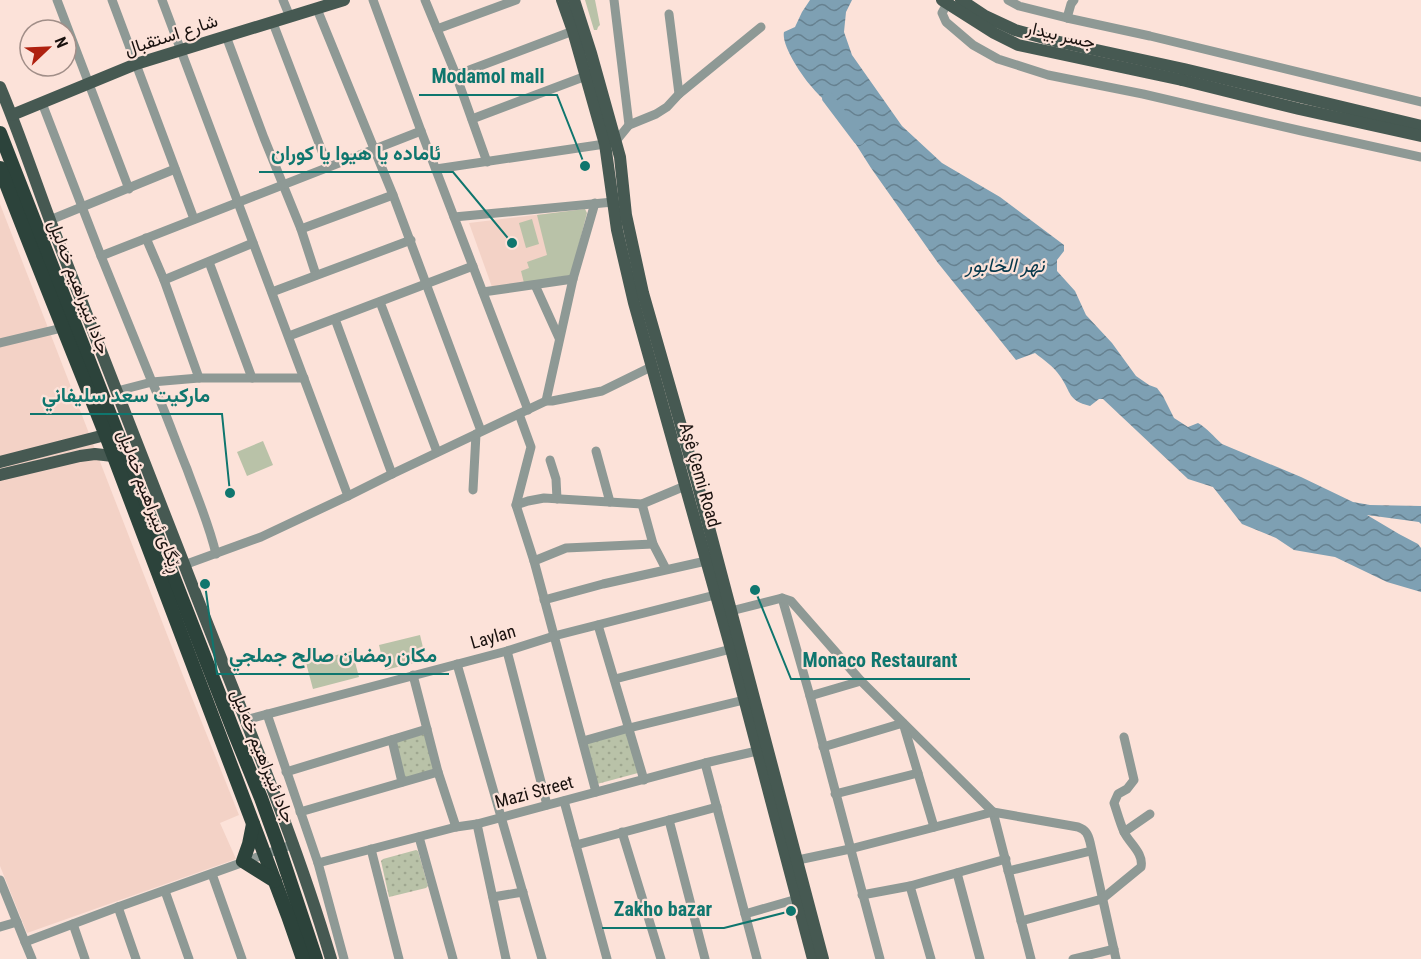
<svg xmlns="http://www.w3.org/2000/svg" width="1421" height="959" font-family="'Roboto Condensed',Vazirmatn,sans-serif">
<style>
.built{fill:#f3d2c6}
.green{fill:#b9c2a8}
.park{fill:url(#park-dots)}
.water{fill:url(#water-waves)}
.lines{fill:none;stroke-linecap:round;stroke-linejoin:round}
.river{stroke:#7ea0b3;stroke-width:12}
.minor{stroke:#8e9995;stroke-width:9}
.major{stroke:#465952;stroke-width:12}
.highway{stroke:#2c433b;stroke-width:14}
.major-bridge{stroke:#465952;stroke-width:12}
.labels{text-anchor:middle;stroke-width:4.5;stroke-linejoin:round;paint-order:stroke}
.street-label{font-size:18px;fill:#19110e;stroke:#fce2d9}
.water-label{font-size:20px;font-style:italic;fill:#06384c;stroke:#fce2d9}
.leader{fill:none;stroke:#0f766e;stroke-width:2}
.callout-dot{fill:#0f766e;stroke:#fce2d9;stroke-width:2}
.callout-label{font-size:20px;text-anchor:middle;font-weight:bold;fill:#0f766e;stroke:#fce2d9;stroke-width:4.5;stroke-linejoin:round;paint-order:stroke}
</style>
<defs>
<pattern id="park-dots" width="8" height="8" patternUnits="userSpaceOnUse" patternTransform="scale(1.5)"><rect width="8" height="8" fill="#b9c2a8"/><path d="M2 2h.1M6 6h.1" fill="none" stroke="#9ea68f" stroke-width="1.8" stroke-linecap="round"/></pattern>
<pattern id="water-waves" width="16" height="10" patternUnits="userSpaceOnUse" patternTransform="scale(1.5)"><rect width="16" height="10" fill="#7ea0b3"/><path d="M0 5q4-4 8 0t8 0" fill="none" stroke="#668190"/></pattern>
</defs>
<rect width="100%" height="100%" fill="#fce2d9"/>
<g class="built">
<path d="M0,204L182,673L239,815L220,823L236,859L27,933L0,866Z"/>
<path d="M585,209L571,275L492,287L469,223Z"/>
</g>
<g class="green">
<path d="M585,0H595L600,25L598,27L597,30H594Z"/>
<path d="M585,209L587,213L571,275L524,283L521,271L529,268L527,262L547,255L537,215Z"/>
<path d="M532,219L539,244L526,248L519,223Z"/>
<path d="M263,441L273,465L247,476L237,452Z"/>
<path d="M420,635L426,660L385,670L379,645Z"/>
<path d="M352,651L359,677L313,689L306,663Z"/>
</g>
<g class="park">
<path d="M627,731L638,773L597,784L586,742Z"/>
<path d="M425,734L434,769L404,779L394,742Z"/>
<path d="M416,850L418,851L428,886L426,888L389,897L381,861L383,859Z"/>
</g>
<path class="water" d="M810,0H852L846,12L844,32L852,55L902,126L942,163L1000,197L1064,245V251L1057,260V271L1075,291L1086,315L1112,343L1136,376L1149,385L1157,388L1163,396L1174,418L1188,427L1198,423C1207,428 1214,437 1222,444L1301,477L1353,502L1370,505L1421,506V524L1419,522L1367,515L1399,534L1418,544L1421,548V592L1387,582L1335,557L1294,550L1276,538L1242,524L1213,487L1188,479L1103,399H1099L1090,406C1067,400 1072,393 1060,376C1054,367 1044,360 1035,353L1016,360L938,263L871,168L850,135V121C837,110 821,99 811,86C802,76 781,45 784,32L795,27L802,12Z"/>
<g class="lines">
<path class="river" d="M828,98L859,139"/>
<g class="minor">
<path d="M57,0L129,189"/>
<path d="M112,0L194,219"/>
<path d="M162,0L348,496"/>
<path d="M283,0L290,17"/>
<path d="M373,0L421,131L528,410"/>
<path d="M425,0L456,75L487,162"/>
<path d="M614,0L629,125"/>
<path d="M949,0L942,13L946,22L973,45L998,59L1048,75L1143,94L1302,131L1421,157"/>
<path d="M1008,0L1019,6L1067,18L1150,36L1421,102"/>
<path d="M317,9L393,195L481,431"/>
<path d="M669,14L679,94"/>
<path d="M1067,18L1071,4L1074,0"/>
<path d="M273,23L328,167"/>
<path d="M437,29L516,0"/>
<path d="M226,36L264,138L301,229L316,275"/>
<path d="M456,75L573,31"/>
<path d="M42,103L101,256L152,382L199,378H304"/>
<path d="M472,119L586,76"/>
<path d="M616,141L629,125L656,114L667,107L679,94L761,27"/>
<path d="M436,169L605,144"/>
<path d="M454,217L613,202"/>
<path d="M50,220L175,169"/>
<path d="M301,229L393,195"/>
<path d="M146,238L164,280L199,378"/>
<path d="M101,256L421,131"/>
<path d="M209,262L252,378"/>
<path d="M164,280L253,243"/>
<path d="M535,285L559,338"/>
<path d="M272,292L411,240"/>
<path d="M483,292L573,279"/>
<path d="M380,302L437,452"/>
<path d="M335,319L392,474"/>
<path d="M289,336L473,266"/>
<path d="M0,343L62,328"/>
<path d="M117,391L152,382C165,410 175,440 187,469C197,497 209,524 216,554"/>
<path d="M546,401L573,279L595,203"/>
<path d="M519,414L531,447L516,505L534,561L596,792"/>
<path d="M596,451L610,502"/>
<path d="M550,460L556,479L557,499"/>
<path d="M473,490L476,434"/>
<path d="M642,504L653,544L666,569"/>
<path d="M516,505L528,501L544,498L642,504L685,486"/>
<path d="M534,561L566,548L653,544"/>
<path d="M184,565L261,537L348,496L392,474L546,401H552L602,391L651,367"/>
<path d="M782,598L810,696L880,959"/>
<path d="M544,600L603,584L706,561"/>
<path d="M731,611L782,598L791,601L861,681L993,812L1031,959"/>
<path d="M598,625L644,780"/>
<path d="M507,651L547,805"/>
<path d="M457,664L542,959"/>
<path d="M413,675L438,772L456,827"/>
<path d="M615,679L731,649"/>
<path d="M810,696L861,681"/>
<path d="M267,714L318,863L344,959"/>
<path d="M245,720L507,651L554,636L715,595"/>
<path d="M392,740L402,782"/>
<path d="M583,741L629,728L744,700"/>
<path d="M823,747L903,723L934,827"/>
<path d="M705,763L757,959"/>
<path d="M286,772L427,729"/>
<path d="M835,794L918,773"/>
<path d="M564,801L607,959"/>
<path d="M300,812L438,772"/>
<path d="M669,820L705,959"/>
<path d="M477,824L506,959"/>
<path d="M622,832L661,959"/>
<path d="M1124,832L1150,814"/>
<path d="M419,837L453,959"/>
<path d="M576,845L717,807"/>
<path d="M371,849L399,959"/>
<path d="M798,860L850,849L993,812L1078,827C1086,830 1088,834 1090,842L1116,959"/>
<path d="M318,863L456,827L477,824L705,763L757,751"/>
<path d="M1008,871L1091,851"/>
<path d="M957,873L980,959"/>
<path d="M212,874L242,959"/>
<path d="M0,880L25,942"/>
<path d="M910,886L931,959"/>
<path d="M165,891L189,959"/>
<path d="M862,895L910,886L1006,859"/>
<path d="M493,897L523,892"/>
<path d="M118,907L136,959"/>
<path d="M745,914L797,899"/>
<path d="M1021,921L1102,899L1141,867C1144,853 1129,843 1124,832C1120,823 1117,812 1114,803L1118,794L1127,789L1134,780L1124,737"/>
<path d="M73,924L85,959"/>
<path d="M0,927L17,922"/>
<path d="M32,959L25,942L118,907L294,844"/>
<path d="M1073,959L1114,949"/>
</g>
<g class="major">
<path d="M562,0L573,31L605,144L617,230L634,303L731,649L813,959"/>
<path d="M574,0L591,53L620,157L626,215L643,293L697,482L823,959"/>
<path d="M961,0L985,16L1015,30L1055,41L1184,69L1421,126"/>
<path d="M1182,80L1299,109L1421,136"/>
<path d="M0,87C19,132 34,178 51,223C95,337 140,450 184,564C234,695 291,824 331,959"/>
<path d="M12,115L136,64L344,0"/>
<path d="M0,462L105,435"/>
<path d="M0,475L80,456L95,454L113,456"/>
</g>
<g class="highway">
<path d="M0,133L234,732L261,798L277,842L316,959"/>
<path d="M0,168C34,257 70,345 105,433C167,594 228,755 288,916L303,959"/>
<path d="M253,824L249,844L243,861L275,881"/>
</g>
<path class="major-bridge" d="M942,0L994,33L1018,45L1182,80"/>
</g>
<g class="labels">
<g class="street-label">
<text transform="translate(171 35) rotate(-18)" y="6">شارع استقبال</text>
<text transform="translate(1061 35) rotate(13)" y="6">جسر بيدار</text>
<text transform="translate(79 287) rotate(69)" y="6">جادا ئیبراهیم خەلیل</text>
<text transform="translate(700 475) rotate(74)" y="6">Aşê Çemi Road</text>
<text transform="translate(150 501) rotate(69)" y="6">ڕێگای ئیبراهیم خەلیل</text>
<text transform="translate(493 637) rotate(-16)" y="6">Laylan</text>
<text transform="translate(263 756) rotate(68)" y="6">جادا ئیبراهیم خەلیل</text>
<text transform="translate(534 792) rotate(-15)" y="6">Mazi Street</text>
</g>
<g class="water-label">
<text x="1005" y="272">نهر الخابور</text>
</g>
</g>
<path class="leader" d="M585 166L557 95H419M512 243L453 172H259M230 493L222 414H30M205 584L217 674H449M755 590L791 679H970M791 911L724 928H602"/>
<g class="callout-dot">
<circle cx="585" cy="166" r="6"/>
<circle cx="512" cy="243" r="6"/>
<circle cx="230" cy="493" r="6"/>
<circle cx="205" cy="584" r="6"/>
<circle cx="755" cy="590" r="6"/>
<circle cx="791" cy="911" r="6"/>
</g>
<g class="callout-label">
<text x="488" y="83">Modamol mall</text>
<text x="356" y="160">ئاماده یا هیوا یا کوران</text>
<text x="126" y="402">ماركيت سعد سليفاني</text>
<text x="333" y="662">مكان رمضان صالح جملجي</text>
<text x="880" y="667">Monaco Restaurant</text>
<text x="663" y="916">Zakho bazar</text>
</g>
<g transform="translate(48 48) rotate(67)"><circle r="28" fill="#fce2d9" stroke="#a18e88" stroke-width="1.5"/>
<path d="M0-4.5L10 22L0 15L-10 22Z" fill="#af2110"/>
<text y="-9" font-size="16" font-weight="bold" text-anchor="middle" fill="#19110e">N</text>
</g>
</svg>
